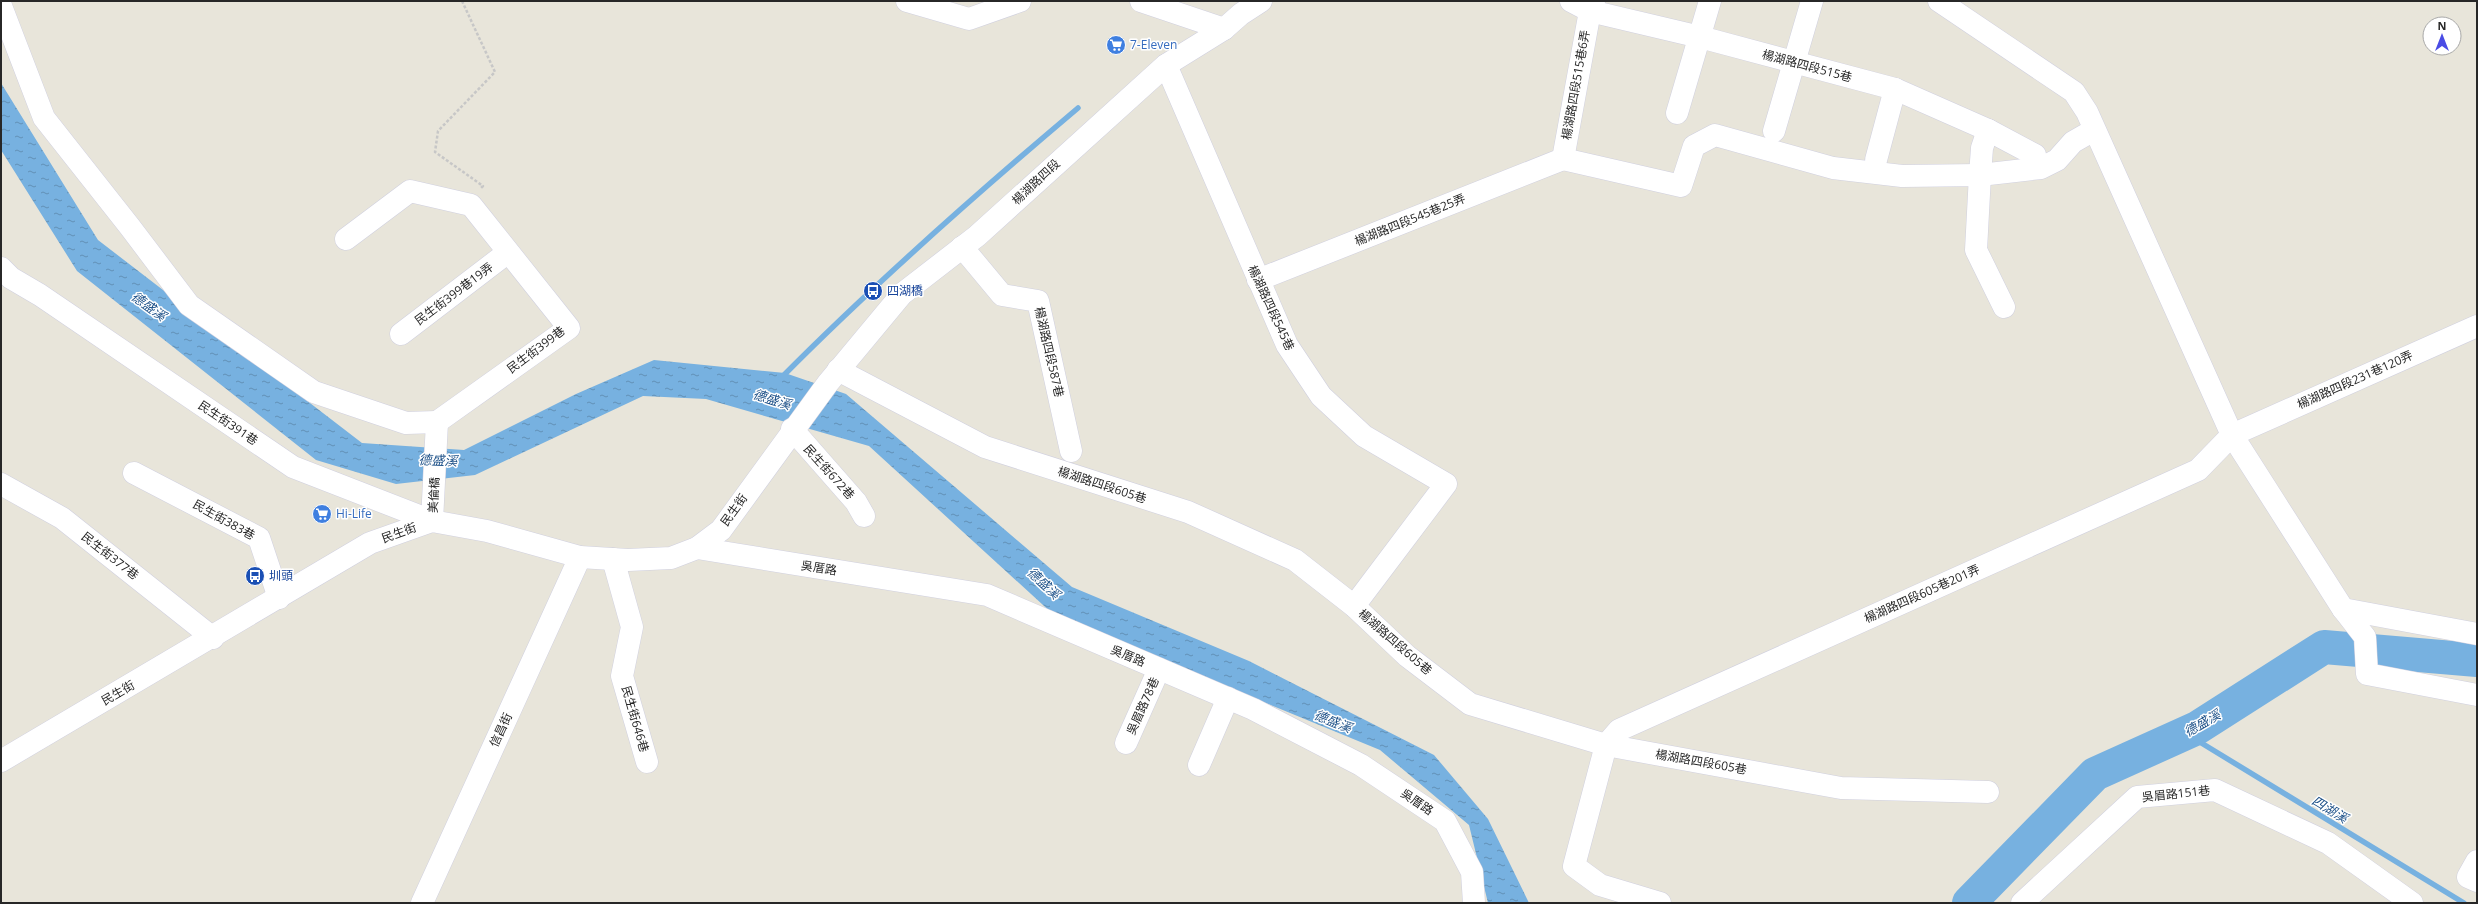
<svg xmlns="http://www.w3.org/2000/svg" width="2478" height="904" font-family="'Open Sans','Noto Sans TC',sans-serif">
<style>
.water{fill:url(#water-ripples)}
.lines{fill:none;stroke-linecap:round;stroke-linejoin:round}
.stream{stroke:#77b1e0;stroke-width:5.5}
.river{stroke:#77b1e0;stroke-width:34}
.minor-casing{stroke:#d0d0df;stroke-width:23}
.path{stroke:#c7c7c7;stroke-width:2.5;stroke-dasharray:3 2;stroke-linecap:butt}
.minor{stroke:#fff;stroke-width:22}
.labels{text-anchor:middle;stroke-width:3;stroke-linejoin:round;paint-order:stroke}
.shop-label{font-size:12px;fill:#366cbe;stroke:#fff;text-anchor:start}
.street-label{font-size:12px;fill:#272727;stroke:#fff}
.transit-label{font-size:12px;fill:#164399;stroke:#fff;text-anchor:start}
.water-label{font-size:13px;font-style:italic;fill:#1b4f87;stroke:#fff}
</style>
<defs>
<pattern id="water-ripples" width="26" height="14" patternUnits="userSpaceOnUse"><rect width="26" height="14" fill="#77b1e0"/><path d="M2 4q2-2 4 0t4 0M15 11q2-2 4 0t4 0" fill="none" stroke="#6290b6"/></pattern>
</defs>
<rect width="100%" height="100%" fill="#e8e5da"/>
<path class="water" d="M1,83L98,240L362,443L464,450L576,394L654,360L785,373L846,394L1072,587L1249,661L1434,755L1488,819L1529,903H1488L1469,825L1380,750L1055,616L869,446L706,399L643,396L475,475L396,484L316,460L77,271L1,150Z"/>
<g class="lines">
<g class="stream">
<path d="M781,378C875,283 975,195 1078,108"/>
<path d="M2185,733L2464,903"/>
</g>
<path class="river" d="M1969,903L2095,774L2197,728L2324,647L2477,660"/>
<g class="minor-casing">
<g id="minor">
<path d="M907,1L969,19L1020,1"/>
<path d="M1141,1L1224,29"/>
<path d="M1571,1L1590,11L1700,37L1895,89L1988,130L2035,155"/>
<path d="M1939,1L2074,92L2087,112L2232,435L2343,609L2365,637L2367,674L2477,695"/>
<path d="M1,6L44,118L130,227L189,305L314,392L406,423L437,422"/>
<path d="M1166,65L1287,345L1321,396L1364,436L1446,484L1354,606"/>
<path d="M1677,113L1710,1"/>
<path d="M1988,130L1982,148L1980,175L2041,168L2057,160L2073,142L2094,130"/>
<path d="M1774,131L1812,1"/>
<path d="M1563,159L1681,186L1694,146L1715,135L1833,168L1902,176L1980,175L1976,250L2004,307"/>
<path d="M1563,159L1590,11L1594,1"/>
<path d="M1876,160L1895,89"/>
<path d="M346,239L410,191L471,205L569,328L437,422"/>
<path d="M962,247L1002,295L1038,301L1071,451"/>
<path d="M1,268L11,278L40,295L293,467L432,521L437,422"/>
<path d="M1258,280L1563,159"/>
<path d="M401,334L507,253"/>
<path d="M838,370L985,447L1188,512L1295,560L1354,606L1407,656L1470,704L1606,745L1841,788L1988,792"/>
<path d="M792,429L856,502L864,516"/>
<path d="M134,473L259,538L279,598"/>
<path d="M1,484L62,518L213,638"/>
<path d="M697,548L987,595L1253,709L1361,765L1445,821L1472,872L1474,903"/>
<path d="M613,559L632,627L622,676L647,762"/>
<path d="M2343,609L2477,634"/>
<path d="M1126,743L1159,669"/>
<path d="M1,761L370,543L432,521L487,531L580,557L628,560L671,558L697,548L721,530L828,383L902,294L977,236L1166,65L1224,29L1241,14L1261,1"/>
<path d="M1199,765L1228,698"/>
<path d="M2477,861L2468,877L2477,881"/>
<path d="M422,903L580,557"/>
<path d="M1660,903L1600,885L1574,866L1606,745L1619,730L2198,470L2232,435L2477,326"/>
<path d="M2022,903L2137,797L2215,790L2328,843L2412,903"/>
</g>
</g>
<path class="path" d="M462,1L495,72L438,131L435,152L483,186L481,188"/>
<use href="#minor" class="minor"/>
</g>
<defs>
<g id="supermarket-disc" transform="scale(1)"><circle r="9.5" fill="#3f7fe0" stroke="#fff"/><path d="M-6-5.5h2.5l.6 2H6L4.5 2H-2.5L-4.4-4H-6ZM-1.5 3.2a1.3 1.3 0 1 0 .1 0ZM3 3.2a1.3 1.3 0 1 0 .1 0Z" fill="#fff"/></g>
<g id="bus-disc" transform="scale(1)"><circle r="9.5" fill="#1a4fb4" stroke="#fff"/><path d="M-5-6H5V4H4V6H2V4H-2V6H-4V4H-5ZM-3.5-4V0h7V-4ZM-3.5 1.2v1.5H-2V1.2ZM2 1.2v1.5H3.5V1.2Z" fill="#fff"/></g>
</defs>
<g fill-rule="evenodd">
<use href="#supermarket-disc" x="1116" y="45"/>
<use href="#bus-disc" x="873" y="291"/>
<use href="#supermarket-disc" x="322" y="514"/>
<use href="#bus-disc" x="255" y="576"/>
</g>
<g class="labels">
<g class="shop-label">
<text x="1130" y="49">7-Eleven</text>
<text x="336" y="518">Hi-Life</text>
</g>
<g class="street-label">
<text transform="translate(1807 66) rotate(15)" y="4">楊湖路四段515巷</text>
<text transform="translate(1576 85) rotate(-80)" y="4">楊湖路四段515巷6弄</text>
<text transform="translate(1036 182) rotate(-43)" y="4">楊湖路四段</text>
<text transform="translate(1410 220) rotate(-22)" y="4">楊湖路四段545巷25弄</text>
<text transform="translate(454 294) rotate(-37)" y="4">民生街399巷19弄</text>
<text transform="translate(1271 308) rotate(65)" y="4">楊湖路四段545巷</text>
<text transform="translate(536 350) rotate(-37)" y="4">民生街399巷</text>
<text transform="translate(1049 352) rotate(77)" y="4">楊湖路四段587巷</text>
<text transform="translate(2355 380) rotate(-24)" y="4">楊湖路四段231巷120弄</text>
<text transform="translate(228 423) rotate(34)" y="4">民生街391巷</text>
<text transform="translate(829 472) rotate(48)" y="4">民生街672巷</text>
<text transform="translate(1102 485) rotate(18)" y="4">楊湖路四段605巷</text>
<text transform="translate(434 495) rotate(-87)" y="4">美倫橋</text>
<text transform="translate(734 510) rotate(-54)" y="4">民生街</text>
<text transform="translate(224 520) rotate(29)" y="4">民生街383巷</text>
<text transform="translate(399 533) rotate(-20)" y="4">民生街</text>
<text transform="translate(110 556) rotate(38)" y="4">民生街377巷</text>
<text transform="translate(819 568) rotate(9)" y="4">吳厝路</text>
<text transform="translate(1922 594) rotate(-24)" y="4">楊湖路四段605巷201弄</text>
<text transform="translate(1395 642) rotate(41)" y="4">楊湖路四段605巷</text>
<text transform="translate(1128 656) rotate(23)" y="4">吳厝路</text>
<text transform="translate(118 693) rotate(-30)" y="4">民生街</text>
<text transform="translate(1143 706) rotate(-66)" y="4">吳眉路78巷</text>
<text transform="translate(635 719) rotate(74)" y="4">民生街646巷</text>
<text transform="translate(501 730) rotate(-65)" y="4">信昌街</text>
<text transform="translate(1701 762) rotate(10)" y="4">楊湖路四段605巷</text>
<text transform="translate(2176 794) rotate(-6)" y="4">吳眉路151巷</text>
<text transform="translate(1417 802) rotate(34)" y="4">吳厝路</text>
</g>
<g class="transit-label">
<text x="887" y="295">四湖橋</text>
<text x="269" y="580">圳頭</text>
</g>
<g class="water-label">
<text transform="translate(149 306) rotate(36)" y="5">德盛溪</text>
<text transform="translate(772 399) rotate(17)" y="5">德盛溪</text>
<text transform="translate(438 460) rotate(2)" y="5">德盛溪</text>
<text transform="translate(1044 583) rotate(43)" y="5">德盛溪</text>
<text transform="translate(1333 721) rotate(22)" y="5">德盛溪</text>
<text transform="translate(2202 723) rotate(-30)" y="5">德盛溪</text>
<text transform="translate(2330 809) rotate(31)" y="5">四湖溪</text>
</g>
</g>
<rect width="2478" height="904" fill="none" stroke="#272727" stroke-width="4"/>
<g transform="translate(2442 36)"><circle r="19" fill="#ffffff" stroke="#a9a9a9"/>
<path d="M0-3L7 15L0 10L-7 15Z" fill="#4a4ce5"/>
<text y="-6" font-size="11" font-weight="bold" text-anchor="middle" fill="#272727">N</text>
</g>
</svg>
